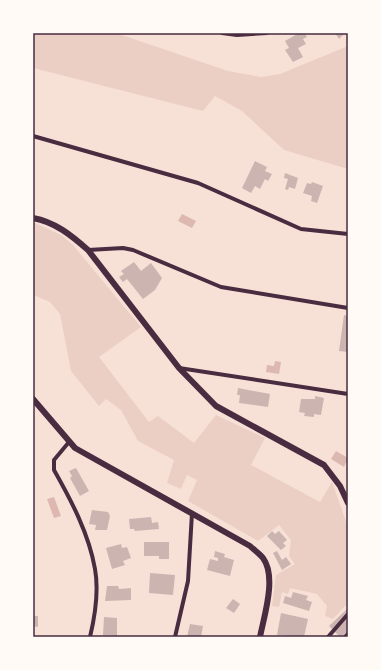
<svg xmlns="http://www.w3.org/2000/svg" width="381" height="670" font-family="Raleway,sans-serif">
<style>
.green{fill:#ebcfc5}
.water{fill:#dcb8b0}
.building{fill:#ccb4b1}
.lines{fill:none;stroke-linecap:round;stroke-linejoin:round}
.service{stroke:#4a2c40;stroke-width:2.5}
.minor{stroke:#4a2c40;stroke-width:4}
.tertiary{stroke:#4a2c40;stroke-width:6}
.neatline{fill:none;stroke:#4a2c40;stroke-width:1.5}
</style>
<rect width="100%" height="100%" fill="#f7e1d7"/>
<g class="green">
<path d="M33,33H116L228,71L261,77L280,74L348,46V169L284,150L242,111L215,96L203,111L33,68Z"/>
<path d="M33,222L61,235L73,245L141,327L99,357L149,422L158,416L194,443L216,415L265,438L251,465L320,502L332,482L348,527V603L333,619L325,616L327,606L317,594L290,588L288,594L282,592L279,607L272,606L276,575L295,564L289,556L291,540L279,525L258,541L188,501L197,480L187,475L181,489L167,483L174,460L138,441L121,410L106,399L99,406L71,371L60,314L50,302L33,295Z"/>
</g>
<g class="water">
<path d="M182,214L196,221L192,228L178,221Z"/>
<path d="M275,361L281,362L279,374L266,372L267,365L274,366Z"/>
<path d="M336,451L348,458L344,467L331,459Z"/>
<path d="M54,497L61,516L54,518L47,499Z"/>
</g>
<g class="building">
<path d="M299,33H304L307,37L303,39L306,44L298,48L303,57L293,62L285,50L289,48L285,41Z"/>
<path d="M335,33H345L339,39Z"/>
<path d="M255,161L267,167L265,171L272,174L268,181L265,179L260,189L255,186L251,193L242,188Z"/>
<path d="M285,173L298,178L295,189L289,187L288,190L285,189L288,179L284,178Z"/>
<path d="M312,182L323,186L317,203L311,201L312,196L303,193L307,183L311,184Z"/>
<path d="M134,262L141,271L151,263L162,278L155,290L143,299L127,279L123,282L119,277L124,274L121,271Z"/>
<path d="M344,315L348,316V352L339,351Z"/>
<path d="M238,388L270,394L268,407L239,403L240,395H237Z"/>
<path d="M315,396L324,398L321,415L314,414V417L304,416L305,413L299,412L301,399H315Z"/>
<path d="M76,468L89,491L80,496L70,478L72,476L69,471Z"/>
<path d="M92,510L108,512L110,516L107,530H95L96,525L89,524Z"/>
<path d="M151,517L152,523L158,522L159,529L135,531L134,529H130L129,519Z"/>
<path d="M272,531L275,534L279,531L287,540L283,543L286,546L281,550L267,536Z"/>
<path d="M144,542H169V559H159V556H144Z"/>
<path d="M121,544L122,548L127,547L131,558L123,561L125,565L112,569L106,548Z"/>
<path d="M215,551L225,554L224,557L234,560L230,576L207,570L210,559L218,561V558L214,557Z"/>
<path d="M277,551L282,560L286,557L291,564L282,570L273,553Z"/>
<path d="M150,573L175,575L173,595L149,593Z"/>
<path d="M107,586H118L119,589L131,588V600L105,601Z"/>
<path d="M293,592L308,596L306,600L312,602L309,611L283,603L285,596L291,598Z"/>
<path d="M233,599L240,604L234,613L226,608Z"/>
<path d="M348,608V632L340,637L329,626Z"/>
<path d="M281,613L308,619L304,637L277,635Z"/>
<path d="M33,616H38V627L33,626Z"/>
<path d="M104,617L117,618V636L103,635Z"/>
<path d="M190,624L203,626L201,637H187Z"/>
</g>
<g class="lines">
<path class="service" d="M344,637L348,633"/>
<g class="minor">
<path d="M222,33L237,35L267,33"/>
<path d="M33,136L198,183L301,229L348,234"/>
<path d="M88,250L123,248L133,250L221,287L348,308"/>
<path d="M179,368L348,394"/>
<path d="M69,442L54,460V470C71,500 89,534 95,569C99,591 95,616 90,637"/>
<path d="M175,637L188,581L192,513"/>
<path d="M328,637L348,614"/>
</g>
<g class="tertiary">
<path d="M33,218C55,222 71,235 88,250L179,368L216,406L324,465L340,486L348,503"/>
<path d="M33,399L75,448L250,546C254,550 260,554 263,558C277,577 264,616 260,637"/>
</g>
</g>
<rect width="381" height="670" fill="none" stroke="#fffaf5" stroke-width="68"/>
<rect x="34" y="34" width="313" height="602" class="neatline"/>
</svg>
